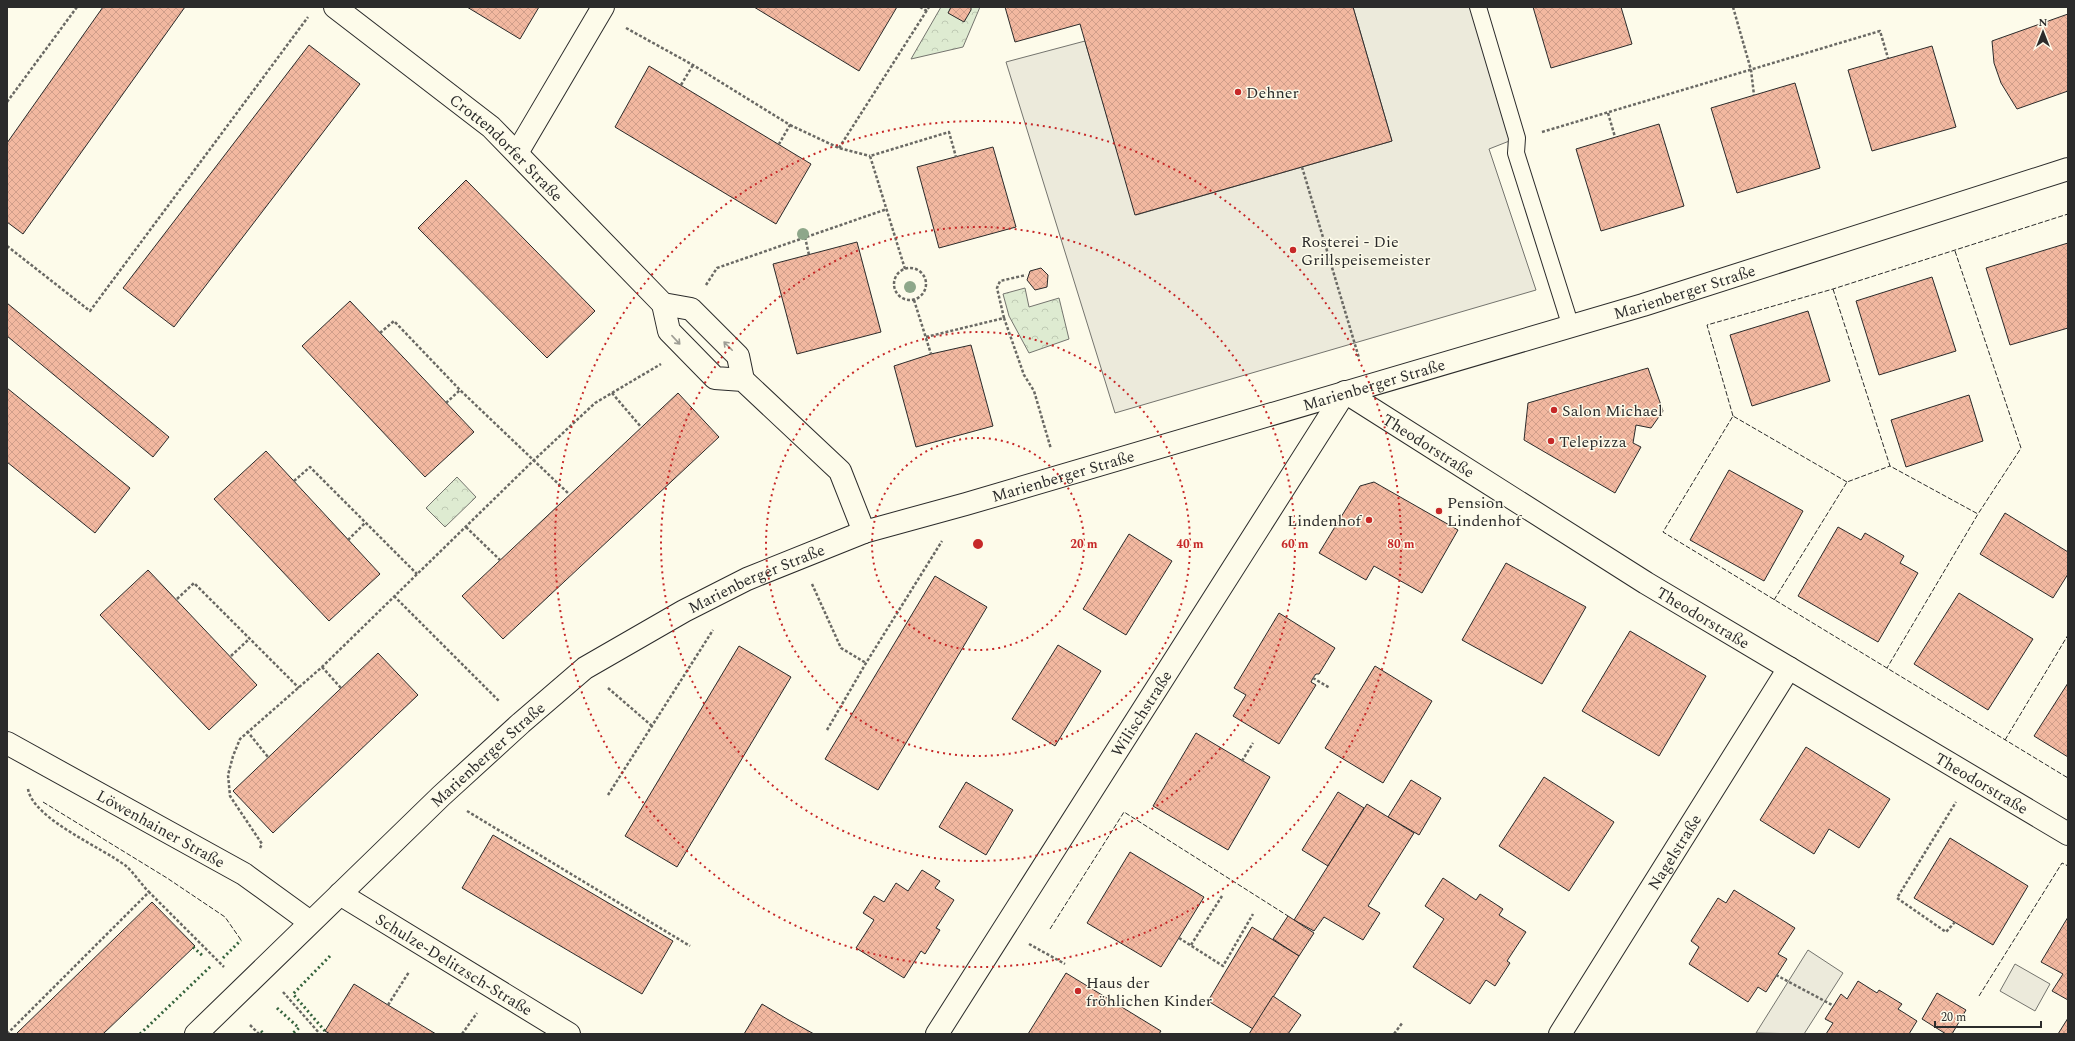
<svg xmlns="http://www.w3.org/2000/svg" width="2075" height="1041" font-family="Spectral,serif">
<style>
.forest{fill:url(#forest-crowns);stroke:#74746e}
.parking{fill:#eceadb;stroke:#74746e}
.building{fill:url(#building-cross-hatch);stroke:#2b2b2b}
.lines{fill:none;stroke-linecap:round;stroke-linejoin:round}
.lane-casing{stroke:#2b2b2b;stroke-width:18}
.street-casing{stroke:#2b2b2b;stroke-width:24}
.path{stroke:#6a6964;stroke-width:2.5;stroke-dasharray:3 2;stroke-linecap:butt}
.lane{stroke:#fdfbea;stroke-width:16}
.street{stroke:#fdfbea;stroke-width:22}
.hedge{stroke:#34623c;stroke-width:3;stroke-dasharray:2 3;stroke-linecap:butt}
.fence{stroke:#2b2b2b;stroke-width:1;stroke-dasharray:5 2;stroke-linecap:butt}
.tree{fill:#8ea78a}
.oneway{stroke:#9e9d94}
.ring{fill:none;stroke:#c62828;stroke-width:2;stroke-dasharray:2 4}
.poi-dot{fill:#c62828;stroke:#fdfbea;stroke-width:1.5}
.labels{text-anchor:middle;stroke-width:3;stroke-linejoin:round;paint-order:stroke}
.poi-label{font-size:16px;fill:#2b2b2b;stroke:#fdfbea;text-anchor:start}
.street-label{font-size:16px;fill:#2b2b2b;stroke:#fdfbea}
.centre{fill:#c62828;stroke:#fdfbea;stroke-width:2}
.ring-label{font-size:12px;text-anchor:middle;font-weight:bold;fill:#c62828;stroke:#fdfbea;stroke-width:3;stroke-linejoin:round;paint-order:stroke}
</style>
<defs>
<pattern id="forest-crowns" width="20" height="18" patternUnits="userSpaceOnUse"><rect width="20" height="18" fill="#deebd1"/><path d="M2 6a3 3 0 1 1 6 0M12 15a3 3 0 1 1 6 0" fill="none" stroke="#bfcab4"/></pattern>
<pattern id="building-cross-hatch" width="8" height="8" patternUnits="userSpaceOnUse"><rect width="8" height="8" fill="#f2b8a0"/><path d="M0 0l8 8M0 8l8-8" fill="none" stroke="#d09e8a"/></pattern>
</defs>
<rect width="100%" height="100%" fill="#fdfbea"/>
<g class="forest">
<path d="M941,7H980L963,47L911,59Z"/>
<path d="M1025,288L1029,307L1059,298L1069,339L1029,353L1009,316L1003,294Z"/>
<path d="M457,477L476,497L445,527L426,508Z"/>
</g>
<g class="parking">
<path d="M1353,7H1478L1517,138L1489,149L1536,290L1115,413L1006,62L1085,41L1136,215L1392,141Z"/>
<path d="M1808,950L1843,973L1804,1034L1756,1033Z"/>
<path d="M2015,964L2050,984L2035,1011L2000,991Z"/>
</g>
<g class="building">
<path d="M103,7H185L23,234L7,222V143Z"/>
<path d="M467,7H539L520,39Z"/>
<path d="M754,7H897L859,71Z"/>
<path d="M951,7H971V10L964,22L948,13Z"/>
<path d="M1005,7H1353L1392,141L1135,215L1080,24L1015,42Z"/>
<path d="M1533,7H1621L1632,44L1551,68Z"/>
<path d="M2068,14V91L2017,109L2001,83L1994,63L1992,41Z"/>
<path d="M309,45L360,84L174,327L123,288Z"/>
<path d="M1932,46L1956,127L1872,151L1848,70Z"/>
<path d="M649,66L811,164L776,224L615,127Z"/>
<path d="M1795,83L1820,168L1737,193L1711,108Z"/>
<path d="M1659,124L1684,206L1601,231L1576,149Z"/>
<path d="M993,147L1016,227L939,248L917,167Z"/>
<path d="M466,180L595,311L547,358L418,228Z"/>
<path d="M857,242L881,332L797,354L773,264Z"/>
<path d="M2068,243V328L2010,345L1986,268Z"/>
<path d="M1041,268L1048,275L1047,287L1035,290L1027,280L1030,271Z"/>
<path d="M1932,277L1956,351L1879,375L1856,301Z"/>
<path d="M350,301L474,432L425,477L302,346Z"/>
<path d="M7,303L169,437L153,457L7,336Z"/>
<path d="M1808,311L1830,381L1752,406L1730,335Z"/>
<path d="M971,345L993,426L916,447L894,366L931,354Z"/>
<path d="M1648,368L1663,411L1651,428L1636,425L1633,443L1641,447L1615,493L1524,440L1528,403Z"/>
<path d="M7,388L130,488L95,533L7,462Z"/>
<path d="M678,393L719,437L503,639L462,596Z"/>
<path d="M1969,395L1983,441L1906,467L1891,420Z"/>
<path d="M266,451L380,574L329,621L214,499Z"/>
<path d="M1729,470L1803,511L1764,581L1690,540Z"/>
<path d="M1374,482L1458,530L1422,593L1374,566L1366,580L1319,553L1360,486Z"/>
<path d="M2005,513L2068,552V574L2053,598L1980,554Z"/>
<path d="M1838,527L1861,540L1865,533L1884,544L1904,556L1900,563L1918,573L1878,642L1798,596Z"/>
<path d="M1129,534L1172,561L1126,635L1083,609Z"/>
<path d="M1506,563L1586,607L1542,684L1462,640Z"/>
<path d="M148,570L257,685L209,730L100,615Z"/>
<path d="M935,576L987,607L878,790L825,759Z"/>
<path d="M1959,593L2033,639L1988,710L1914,664Z"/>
<path d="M1279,613L1335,648L1319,674H1316L1313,678L1311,682L1316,685L1279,744L1233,716L1246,695L1234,688Z"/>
<path d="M1630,631L1706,676L1659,756L1582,711Z"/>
<path d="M1058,645L1101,671L1055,746L1012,719Z"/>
<path d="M739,646L791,677L677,867L625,836Z"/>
<path d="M378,653L418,695L273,833L233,791Z"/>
<path d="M1375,666L1432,701L1383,783L1325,748Z"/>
<path d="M2068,683V757L2034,736Z"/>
<path d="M1196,733L1270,777L1228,850L1153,806Z"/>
<path d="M1806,747L1890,799L1859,848L1829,829L1814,854L1760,820Z"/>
<path d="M1544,777L1614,822L1569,891L1499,846Z"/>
<path d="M1411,780L1441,798L1419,835L1388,817Z"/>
<path d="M966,782L1013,810L986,855L939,827Z"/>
<path d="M1338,792L1364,808L1328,866L1302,850Z"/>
<path d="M1367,804L1414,833L1368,906L1380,913L1363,940L1324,917L1314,931L1294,920Z"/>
<path d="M493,835L673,941L642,994L462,888Z"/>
<path d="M1950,838L2028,886L1993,945L1914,898Z"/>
<path d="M1130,852L1204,897L1161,967L1087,923Z"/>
<path d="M922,870L940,881L935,888L954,900L936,928L940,930L925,954L921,951L904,978L856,948L874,920L863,913L874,896L884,902L896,883L908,891Z"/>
<path d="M1443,878L1476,900L1480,894L1503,909L1499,915L1526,932L1507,961L1510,963L1495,986L1486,980L1470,1004L1413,967L1444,919L1425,906Z"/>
<path d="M1734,890L1795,928L1778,954L1787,959L1766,992L1758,987L1748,1002L1689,964L1699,947L1691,941L1718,898L1726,903Z"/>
<path d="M152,902L195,946L103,1034H16Z"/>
<path d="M1288,916L1314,933L1299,956L1273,939Z"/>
<path d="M2068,917V1000L2052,991L2063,974L2041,962Z"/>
<path d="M1252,927L1299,956L1253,1029L1208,1001Z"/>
<path d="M1066,973L1161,1031L1159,1034H1028Z"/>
<path d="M1858,981L1877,993L1879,990L1902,1004L1898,1009L1917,1021L1909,1034H1826L1833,1023L1825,1019L1841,994L1847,999Z"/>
<path d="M354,984L388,1005L436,1034H330L325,1031Z"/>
<path d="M1937,993L1966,1010L1952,1034H1946L1922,1019Z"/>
<path d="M1273,996L1301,1015L1288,1034H1249Z"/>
<path d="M762,1004L787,1019L814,1034H744Z"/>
<path d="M2068,1018V1034H2058Z"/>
</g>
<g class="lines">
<g class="lane-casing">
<path id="lane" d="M1478,7L1517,138L1516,153L1571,327"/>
</g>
<g class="street-casing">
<g id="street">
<path id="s1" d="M335,7L491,127L663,304L691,309L738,356L743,380"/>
<path d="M517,153L603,7"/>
<path d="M663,304L669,331L715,378L743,380L840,471L864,532"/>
<path id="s2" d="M7,743L244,874L310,922"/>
<path id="s3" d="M340,894L569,1034"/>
<path id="s4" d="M196,1034L441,796L521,723L585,668L684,611L747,579L864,532L966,504L1643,305L2068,169"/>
<path id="s5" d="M937,1034L1345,392L1646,583L2068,834"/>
<path id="s6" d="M1560,1034L1789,668"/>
</g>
</g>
<g class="path">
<path d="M920,7L927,11"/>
<path d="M1733,7L1751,70L1754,95"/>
<path d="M626,28L693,65L790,125L779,144"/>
<path d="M681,85L693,65"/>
<path d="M7,102L77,7"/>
<path d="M1608,113L1615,137"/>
<path d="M790,125L839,148L870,156"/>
<path d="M1542,132L1880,31L1888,58"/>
<path d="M839,148L929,7"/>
<path d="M1302,167L1359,358"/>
<path d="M805,237L809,255"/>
<path d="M7,246L90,311L308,17"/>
<circle cx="910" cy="284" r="16"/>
<path d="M905,269L870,156L949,132L956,157"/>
<path d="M706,285L717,268L887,209"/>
<path d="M914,300L931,354"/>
<path d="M1004,318L997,288L1000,281L1026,275"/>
<path d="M380,333L394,321L460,390L569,494"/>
<path d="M926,337L1004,318L1024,375L1034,391L1051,449"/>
<path d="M612,393L641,427"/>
<path d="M446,403L460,390"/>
<path d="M294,481L310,467L417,574"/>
<path d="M466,527L500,560"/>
<path d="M348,540L365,523"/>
<path d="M812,584L841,648L866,663"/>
<path d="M394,596L500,702"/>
<path d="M177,599L194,583L299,688"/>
<path d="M231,656L248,640"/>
<path d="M322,667L341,688"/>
<path d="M1313,678L1330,688"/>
<path d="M608,688L652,726"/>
<path d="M827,730L866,663L942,541"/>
<path d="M247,731L268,757"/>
<path d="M1242,761L1253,743"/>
<path d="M28,789C33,819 103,848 126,866C134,873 141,884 149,892"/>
<path d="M608,795L713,630"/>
<path d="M467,811L690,946"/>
<path d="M260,848L262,844L230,796L228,775L233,756L240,739L322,667L533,461L595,403L661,364"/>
<path d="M1955,922L1946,932L1897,898L1956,802"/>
<path d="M1179,938L1223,966L1253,914"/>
<path d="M1029,944L1065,964"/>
<path d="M1191,945L1222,896"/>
<path d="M1776,975L1834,1006"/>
<path d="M283,992L320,1034"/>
<path d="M388,1005L409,972"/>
<path d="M250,1025L259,1034"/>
<path d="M7,1034L149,892L224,967"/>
<path d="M462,1034L477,1013"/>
<path d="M1394,1034L1403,1022"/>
</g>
<use href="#lane" class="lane"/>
<use href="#street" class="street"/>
<g class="hedge">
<path d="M193,947L204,957"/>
<path d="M223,958L241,940"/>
<path d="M277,1008L299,1028L292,1034"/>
<path d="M261,1031L264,1034"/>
<path d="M325,1031L293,994L330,956"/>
<path d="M140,1034L211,966"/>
</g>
<g class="fence">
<path d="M1955,251L2021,448L1978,514"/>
<path d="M1833,289L1890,466L1978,514L1887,668"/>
<path d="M1733,416L1707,325L1833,289L2068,214"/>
<path d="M1847,482L1733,416L1663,532L2068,778"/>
<path d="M1774,600L1847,482L1890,466"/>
<path d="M2005,740L2068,635"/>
<path d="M43,802L167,878L225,917L241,940"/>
<path d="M1050,929L1124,812L1288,916"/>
<path d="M1979,996L2062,863L2068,866"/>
</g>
</g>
<g class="tree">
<circle cx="803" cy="234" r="6"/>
<circle cx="910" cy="287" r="6"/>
</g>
<defs><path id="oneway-shaft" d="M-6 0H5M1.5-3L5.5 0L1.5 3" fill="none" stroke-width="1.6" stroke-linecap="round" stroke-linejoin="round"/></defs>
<g class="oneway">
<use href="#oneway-shaft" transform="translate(676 340) rotate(47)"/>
<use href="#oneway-shaft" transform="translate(728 346) rotate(-135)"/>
</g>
<g class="ring">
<circle cx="978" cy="544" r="106"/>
<circle cx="978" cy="544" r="212"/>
<circle cx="978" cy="544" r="317"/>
<circle cx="978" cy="544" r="423"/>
</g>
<g class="poi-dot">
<circle cx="1238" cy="92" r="4"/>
<circle cx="1293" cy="250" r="4"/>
<circle cx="1554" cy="410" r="4"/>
<circle cx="1551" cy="441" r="4"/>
<circle cx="1439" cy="511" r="4"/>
<circle cx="1369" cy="520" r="4"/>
<circle cx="1078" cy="991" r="4"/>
</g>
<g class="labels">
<g class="poi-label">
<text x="1246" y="98">Dehner</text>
<text x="1301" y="247">Rosterei - Die<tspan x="1301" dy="18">Grillspeisemeister</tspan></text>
<text x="1562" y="416">Salon Michael</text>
<text x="1559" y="447">Telepizza</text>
<text x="1447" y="508">Pension<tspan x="1447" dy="18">Lindenhof</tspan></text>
<text x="1361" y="526" text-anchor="end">Lindenhof</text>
<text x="1086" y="988">Haus der<tspan x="1086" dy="18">fröhlichen Kinder</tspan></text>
</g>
<g class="street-label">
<text dy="6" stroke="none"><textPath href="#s1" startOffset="222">Crottendorfer Straße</textPath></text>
<text dy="6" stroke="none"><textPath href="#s4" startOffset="1700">Marienberger Straße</textPath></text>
<text dy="6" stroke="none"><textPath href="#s4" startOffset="1376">Marienberger Straße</textPath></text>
<text dy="6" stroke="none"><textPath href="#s5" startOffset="860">Theodorstraße</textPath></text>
<text dy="6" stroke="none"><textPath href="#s4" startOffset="1052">Marienberger Straße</textPath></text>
<text dy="6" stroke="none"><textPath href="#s4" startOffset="728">Marienberger Straße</textPath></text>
<text dy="6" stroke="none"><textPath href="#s5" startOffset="1184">Theodorstraße</textPath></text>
<text dy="6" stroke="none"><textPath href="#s5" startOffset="380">Wilischstraße</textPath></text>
<text dy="6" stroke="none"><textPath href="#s4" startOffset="404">Marienberger Straße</textPath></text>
<text dy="6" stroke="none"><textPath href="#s5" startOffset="1508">Theodorstraße</textPath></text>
<text dy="6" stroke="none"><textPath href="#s2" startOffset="176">Löwenhainer Straße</textPath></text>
<text dy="6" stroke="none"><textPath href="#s6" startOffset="215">Nagelstraße</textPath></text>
<text dy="6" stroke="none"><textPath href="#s3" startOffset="134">Schulze-Delitzsch-Straße</textPath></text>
</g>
</g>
<circle cx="978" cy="544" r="6" class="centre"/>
<g class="ring-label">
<text x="1084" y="548">20 m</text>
<text x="1190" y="548">40 m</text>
<text x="1295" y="548">60 m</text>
<text x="1401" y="548">80 m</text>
</g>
<rect width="2075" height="1041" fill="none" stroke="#2b2b2b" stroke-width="16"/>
<g transform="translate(2043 32)" stroke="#fdfbea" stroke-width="3" paint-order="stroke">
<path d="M0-3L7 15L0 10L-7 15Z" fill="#2b2b2b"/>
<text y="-6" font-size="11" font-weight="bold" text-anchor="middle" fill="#2b2b2b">N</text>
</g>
<path d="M1935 1021v6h106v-6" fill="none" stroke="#2b2b2b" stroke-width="2"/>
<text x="1941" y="1021" font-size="12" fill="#2b2b2b" stroke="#fdfbea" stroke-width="3" paint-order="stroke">20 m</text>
</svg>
